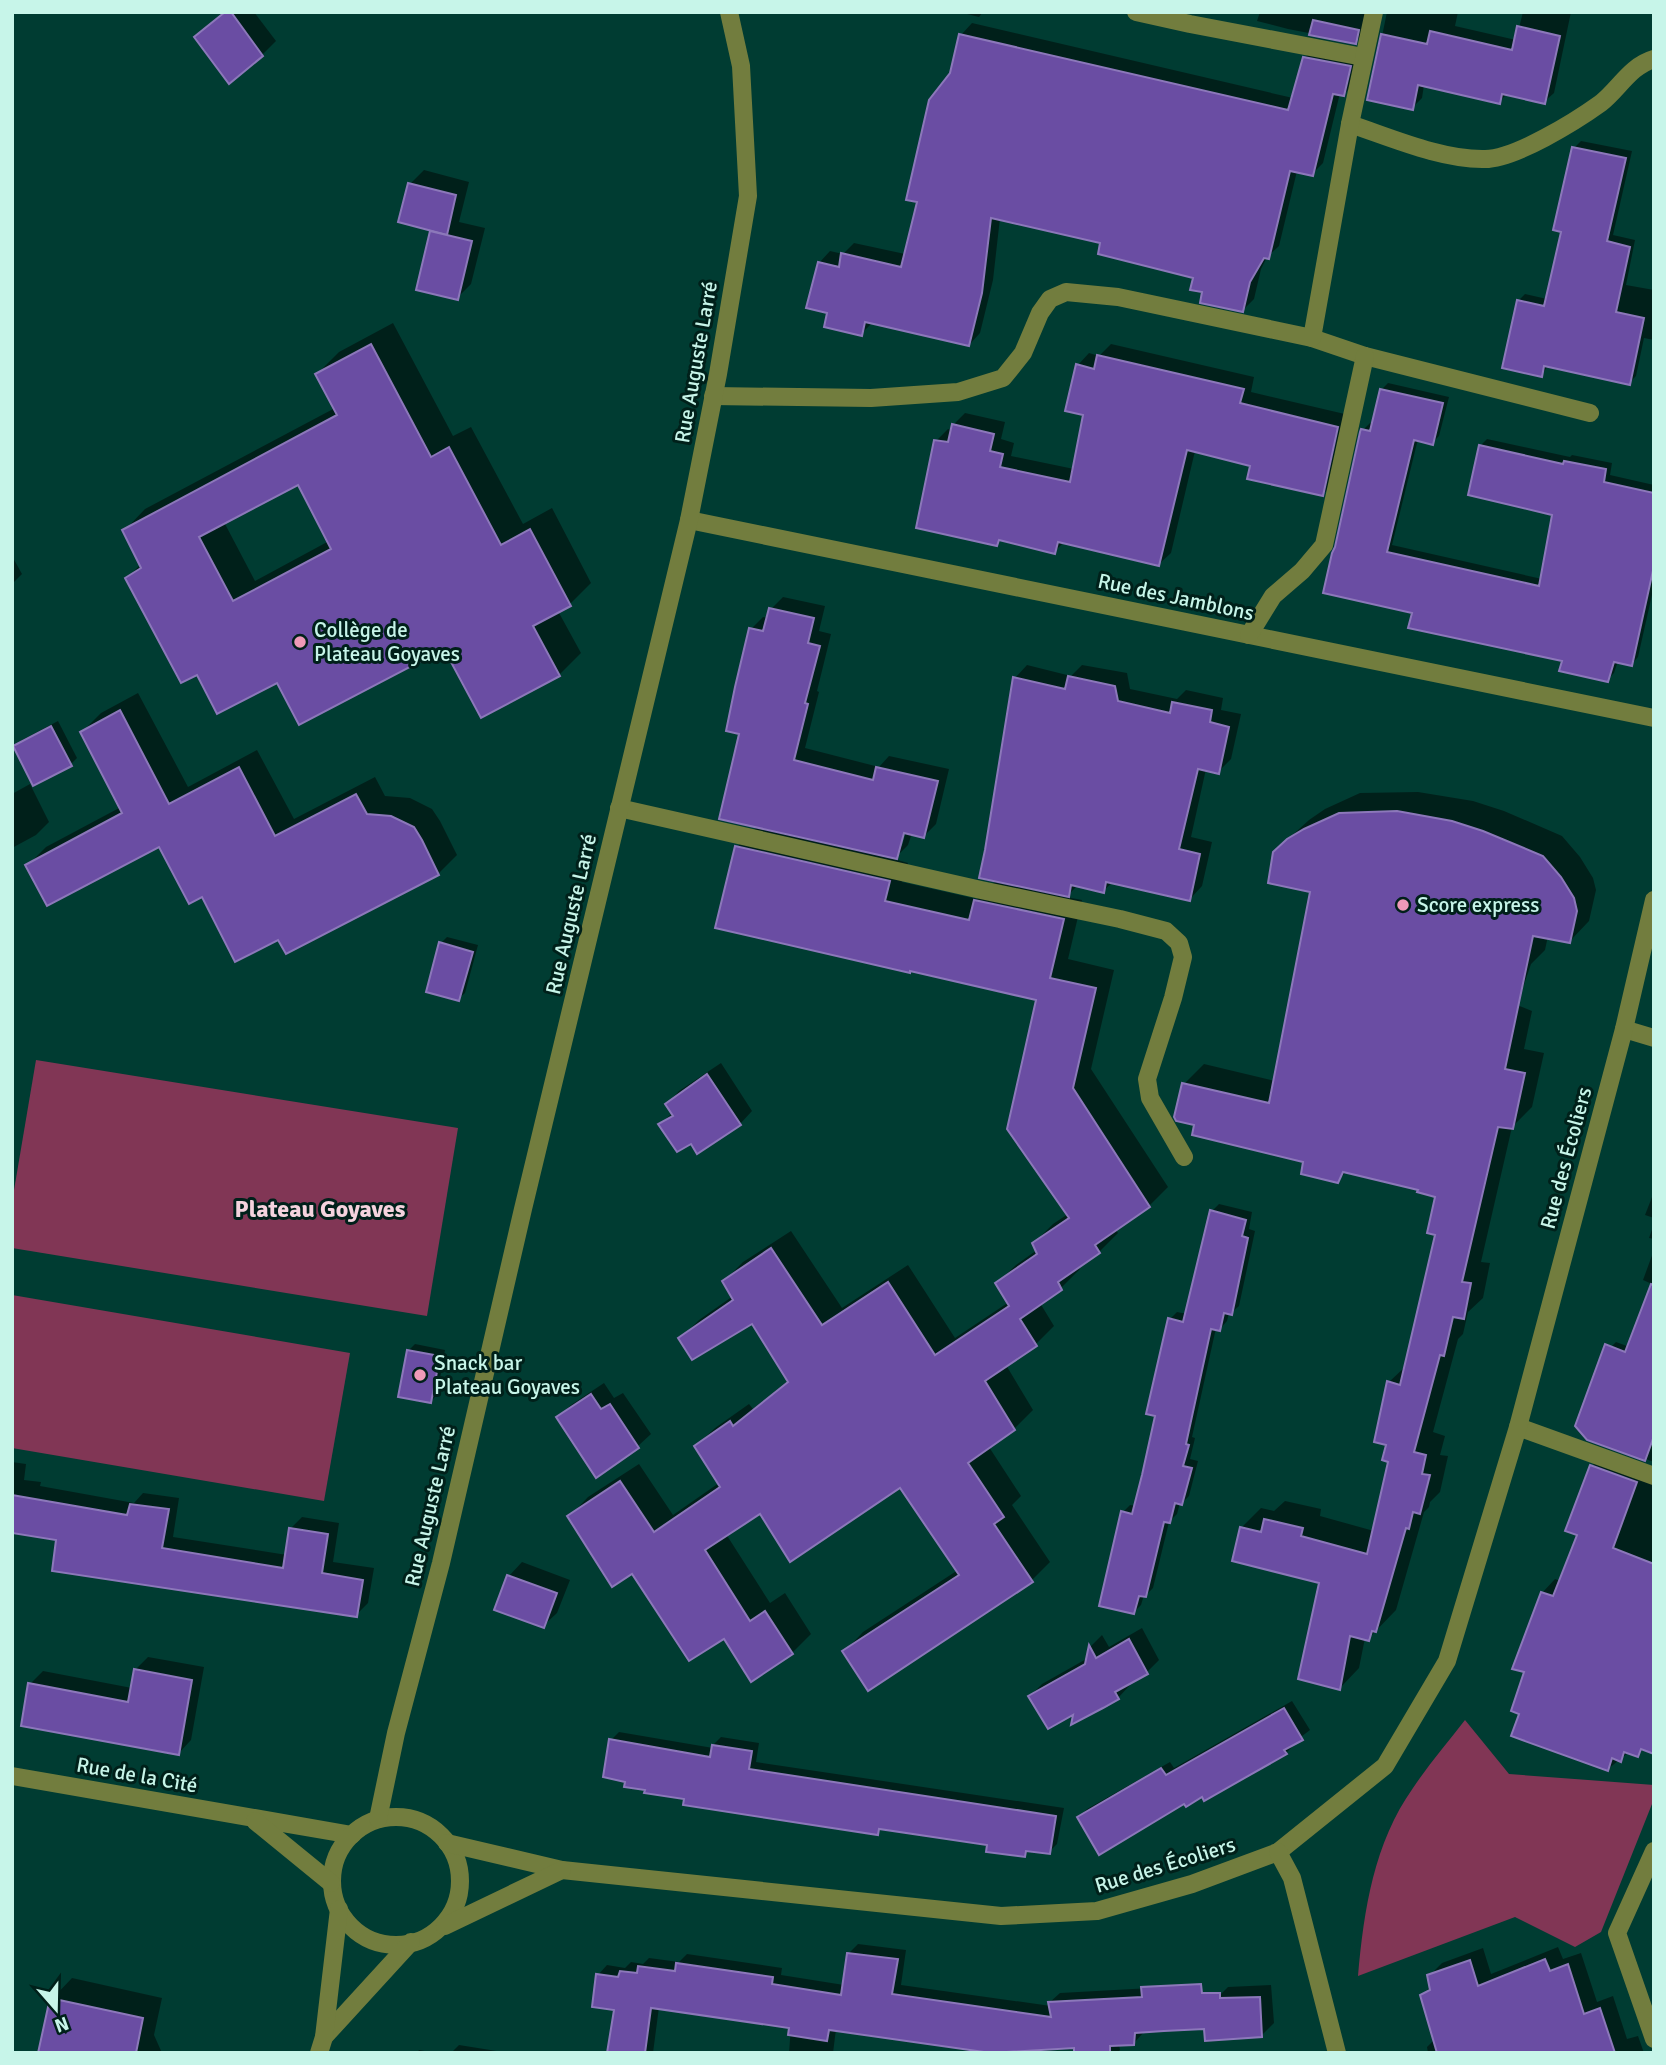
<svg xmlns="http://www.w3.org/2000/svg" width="1666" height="2065" font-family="Signika,sans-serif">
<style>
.green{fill:#813655}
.shadow{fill:#0007;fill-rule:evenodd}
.building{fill:#6a4da3;stroke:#8c78ba;stroke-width:2;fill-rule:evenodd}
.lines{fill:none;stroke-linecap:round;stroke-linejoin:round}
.minor{stroke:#727d3e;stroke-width:18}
.poi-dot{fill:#ef9ab8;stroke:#00201a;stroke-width:2.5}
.labels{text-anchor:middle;stroke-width:6;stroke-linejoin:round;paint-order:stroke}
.street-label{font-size:21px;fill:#c7f5e9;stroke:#00201a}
.poi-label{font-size:21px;fill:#c7f5e9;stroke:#00201a;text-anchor:start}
.quarter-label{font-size:24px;font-weight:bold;fill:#f5d3de;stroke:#00201a}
</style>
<rect width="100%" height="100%" fill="#003c32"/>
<g class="green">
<path d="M36,1060L458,1128L427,1316L12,1248V1202Z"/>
<path d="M12,1295L350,1353L324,1501L12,1448Z"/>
<path d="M1465,1720L1509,1774L1654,1785V1799L1601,1932L1575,1947L1515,1917L1358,1976C1364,1909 1374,1843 1413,1788C1429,1764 1448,1742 1465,1720Z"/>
</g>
<g class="shadow">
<path d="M224,12H254L276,41L262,55L196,37Z"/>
<path d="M959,12H983L979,17Z"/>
<path d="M1260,12H1369L1364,33L1355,42L1288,29L1257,21Z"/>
<path d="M1387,12H1458L1455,26L1516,40L1523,12H1571L1554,93L1544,102L1507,94L1499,102L1424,85L1422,98L1412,108L1369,99Z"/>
<path d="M972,23L1293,98L1304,58L1316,47L1361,55L1355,83L1344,94L1340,93L1323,163L1312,174L1297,171L1279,246L1267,257L1261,269L1254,299L1243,310L1205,291L1195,276L1102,241L1000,218L993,280L980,333L969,345L873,322L861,334L830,312L819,263L830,251L843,254L854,243L905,254L961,35Z"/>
<path d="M1581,141L1632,151L1613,235L1635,240L1626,285L1654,290V340L1644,338L1636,376L1629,383L1549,365L1541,375L1518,301L1525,294L1547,299L1563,230L1574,148Z"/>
<path d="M424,170L469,182L459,222L485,228L471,284L457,298L431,232L434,230L410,184Z"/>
<path d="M393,323L453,436L471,427L523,524L552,508L591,583L570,604L558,611L581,653L559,675L445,647L277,681L198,673L127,578L141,564L124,531L145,509L335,408L317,374L339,352ZM299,482L329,541L255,581L224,522Z"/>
<path d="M1111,344L1254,377L1251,392L1349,415L1334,483L1322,495L1252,465L1195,451L1171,553L1159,564L1064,542L1054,552L1002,539L997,544L936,441L948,429L952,430L953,425L965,413L1005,422L1001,439L1014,443L1011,456L1074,469L1085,414L1078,365L1089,353L1099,356Z"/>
<path d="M1388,383L1449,397L1439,436L1432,443L1418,439L1392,545L1542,579L1554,513L1481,445L1487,439L1570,457L1572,455L1612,463L1610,475L1654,485V586L1638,657L1632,664L1618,661L1614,673L1607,680L1564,660L1414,611L1325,592L1363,430L1370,423L1374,424L1381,390Z"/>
<path d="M12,556L22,574L12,584Z"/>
<path d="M783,597L825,606L819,631L831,634L817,691L819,692L805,748L879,767L889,756L949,769L936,824L924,836L912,833L908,845L894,859L908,863L902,882L977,899L997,880L1015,678L1027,665L1071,676L1082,665L1127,673L1130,689L1177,699L1186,690L1223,698L1221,710L1241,714L1231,759L1218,772L1206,769L1191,837L1212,842L1202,886L1190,899L1113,882L1103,891L1078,885L1066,897L1082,900L1068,959L1114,970L1091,1069L1168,1187L1149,1206L1115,1229L1118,1233L1099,1252L1078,1266L1080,1269L1061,1288L1040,1303L1054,1326L1035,1345L1006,1365L1033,1410L1014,1429L989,1447L1021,1496L1012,1505L1050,1562L1031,1581L845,1651L863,1632L958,1570L901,1485L760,1511L726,1534L770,1603L785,1593L811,1634L792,1653L724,1636L632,1571L570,1516L588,1497L639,1464L673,1515L719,1483L696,1446L715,1428L749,1404L753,1409L789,1380L753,1321L680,1339L699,1320L733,1296L724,1281L743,1262L791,1231L842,1308L908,1265L955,1338L1009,1302L997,1283L1016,1265L1037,1250L1034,1243L1053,1224L1068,1214L1038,999L737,847L758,826L741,732L751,629L763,617L769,618L771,609ZM905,824L908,825L902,846H899Z"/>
<path d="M138,693L188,787L257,750L294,819L375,777L385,796L410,798L432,809L440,821L457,855L438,874L279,937L202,895L160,844L27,866L46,847L121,807L82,732L101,713Z"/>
<path d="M58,721L77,758L71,764L15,747L22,740Z"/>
<path d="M30,784L49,822L36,835L12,848V794Z"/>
<path d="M1418,792L1473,801L1504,811L1562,836L1580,857L1593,878L1596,890L1589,921L1570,941L1548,936L1545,950L1531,964L1517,1005L1532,1011L1524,1049L1544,1053L1532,1107L1512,1127L1481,1262L1490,1263L1483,1298L1468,1312L1463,1334L1458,1339L1433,1432L1445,1436L1440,1455L1448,1456L1440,1492L1430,1502L1429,1507L1424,1512L1396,1610L1368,1639L1365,1638L1359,1668L1340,1688L1321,1582L1241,1528L1261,1508L1274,1511L1285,1501L1321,1509L1320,1516L1374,1531L1390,1460L1389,1382L1407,1365L1437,1234L1438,1196L1420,1189L1347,1171L1337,1181L1305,1161L1196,1124L1184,1084L1204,1064L1275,1081L1312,890L1274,852L1309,820L1325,809L1360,793Z"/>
<path d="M447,937L478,945L465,993L458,999L441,943Z"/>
<path d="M721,1063L752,1111L740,1124L692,1142L661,1124L672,1113L667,1104L679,1091Z"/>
<path d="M1654,1192V1218L1645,1215Z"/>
<path d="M1219,1204L1252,1212L1249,1229L1255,1231L1239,1306L1231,1313H1229L1227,1321L1220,1329L1216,1328L1192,1437L1195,1438L1190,1459L1198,1461L1189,1496L1182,1503H1180L1177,1514L1169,1522L1153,1588L1146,1595H1144L1141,1605L1134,1612L1123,1512L1130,1505L1136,1506L1157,1415L1170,1319L1177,1312L1187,1314L1212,1211Z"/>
<path d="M1654,1224V1239L1649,1238Z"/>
<path d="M1654,1250V1308L1645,1305L1652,1284L1643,1280Z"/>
<path d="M1616,1342L1654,1356V1462L1588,1438L1603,1355Z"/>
<path d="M415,1344L445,1350L437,1395L430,1402L408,1351Z"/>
<path d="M604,1383L614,1398L623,1393L651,1434L638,1446L597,1476L558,1417L571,1405Z"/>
<path d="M1605,1453L1654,1470V1752L1644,1748L1638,1755L1629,1752L1608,1769L1521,1713L1526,1671L1542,1593L1555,1579L1561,1581L1579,1534L1592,1466Z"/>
<path d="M12,1462L26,1464L24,1480L41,1482L40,1486L134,1503L143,1493L179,1498L173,1537L287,1555L290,1529L302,1517L339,1523L333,1562L374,1568L368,1603L356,1615L58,1538L12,1531Z"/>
<path d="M522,1562L570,1580L557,1613L543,1626L509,1576Z"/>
<path d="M1142,1628L1159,1660L1147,1672L1128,1682L1130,1685L1118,1698L1076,1711L1030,1696L1042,1684L1088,1658L1091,1646L1102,1635L1109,1647Z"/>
<path d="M148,1657L204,1667L191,1740L178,1754L30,1684L43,1671L132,1688L135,1670Z"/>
<path d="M1292,1701L1310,1730L1293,1743L1294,1745L1286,1753L1203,1795L1079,1817L1087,1809L1170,1762L1174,1768Z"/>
<path d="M619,1732L713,1748V1745L721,1737L759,1743L756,1762L1064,1808L1057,1844L1049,1852L1030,1849L1025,1855L989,1843L883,1828L877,1833L647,1789L627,1781L611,1740Z"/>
<path d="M858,1944L906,1950L901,1985L1051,2006L1050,2002L1060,1993L1169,1987L1143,2033L1134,2043L1119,2044L1120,2050L1117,2053H1076L1075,2046L836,2029L833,2053H789L791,2026L659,2007L653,2053H609L616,2009L598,1975L607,1965L625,1968L631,1962L643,1964L649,1958L679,1962L687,1954L782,1968L781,1975L844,1985L848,1954Z"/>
<path d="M1558,1947L1563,1959L1581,1953L1597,2002L1613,1996L1627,2039L1638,2036L1644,2053H1428L1427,2047L1435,2039L1422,1996L1431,1986L1429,1976L1442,1963L1483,1948L1491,1974Z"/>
<path d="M72,1978L162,1998L154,2035L162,2053H41L52,1999Z"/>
<path d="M1271,1985L1274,2023L1261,2036L1216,1999L1228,1987Z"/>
<path d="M459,2045L509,2053H451Z"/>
<path d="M419,2050L436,2053H417Z"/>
</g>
<g class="building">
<path d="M225,12H231L263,56L229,84L194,37Z"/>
<path d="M1313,20L1359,30L1356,44L1309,35Z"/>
<path d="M1517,26L1560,36L1545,104L1502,94L1500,104L1418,85L1413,110L1367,100L1381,34L1427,44L1430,31L1512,50Z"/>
<path d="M959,34L1288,110L1303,57L1351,66L1344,96L1333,94L1313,176L1290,171L1269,259L1264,258L1250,282L1243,312L1200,303L1202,292L1190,290L1193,278L1098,254L1100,243L991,218L982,293L969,346L865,322L862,336L824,327L827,313L806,308L818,262L839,267L841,253L901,267L917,202L906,200L929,100L950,73Z"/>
<path d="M1572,147L1626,158L1607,241L1630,247L1616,312L1644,318L1630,385L1544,366L1542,377L1502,368L1517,300L1544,306L1561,232L1553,230Z"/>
<path d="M408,183L456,195L447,235L398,222Z"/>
<path d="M430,231L472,241L458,300L416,290Z"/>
<path d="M371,344L431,457L449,447L501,545L530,529L571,606L533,626L560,676L481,718L444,649L299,725L277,683L217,714L197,675L181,683L125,578L141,568L122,530L337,415L315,374ZM298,485L331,549L233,601L199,537Z"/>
<path d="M1097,355L1244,389L1240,403L1338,427L1323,496L1247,479L1250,466L1187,450L1159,566L1058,542L1055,554L999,540L997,546L916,528L934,440L948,442L952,424L994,434L990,451L1003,454L1000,467L1070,482L1083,415L1065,411L1076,364L1094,369Z"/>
<path d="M1380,389L1443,403L1433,445L1414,440L1387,552L1539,586L1552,515L1468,495L1479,445L1563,464L1564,461L1606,469L1604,482L1654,493V566L1632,666L1614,662L1608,682L1559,671L1562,661L1408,628L1412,613L1323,593L1332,553L1335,547L1360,432L1361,429L1370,431Z"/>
<path d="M769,608L814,618L808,643L820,646L805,703L808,704L794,760L873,780L876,767L938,781L924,838L904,833L897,859L719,819L739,734L726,731L735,687L749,628L763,631Z"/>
<path d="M1068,676L1115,686L1118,701L1170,713L1172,702L1212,710L1210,722L1229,727L1219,774L1198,769L1179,849L1200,854L1190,901L1106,882L1104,893L1071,885L1069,897L979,878L985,850L1013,677L1065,689Z"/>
<path d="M120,710L169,804L239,767L275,836L356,794L367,814L391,816L414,827L422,840L439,875L286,954L278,940L235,962L202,897L189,904L159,847L47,906L25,865L122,813L80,732Z"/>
<path d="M51,726L72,766L33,786L13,746Z"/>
<path d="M1397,811L1452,821L1483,831L1543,856L1561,877L1574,898L1577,911L1570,943L1533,936L1505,1069L1525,1073L1513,1129L1498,1127L1462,1282L1471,1283L1464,1319L1453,1317L1444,1356L1440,1355L1414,1452L1426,1455L1422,1474L1430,1475L1420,1514L1413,1512L1409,1529L1406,1528L1376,1632L1372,1631L1369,1641L1350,1636L1340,1690L1298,1679L1319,1583L1232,1561L1240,1527L1261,1532L1264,1519L1303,1528L1301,1536L1367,1554L1388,1462L1382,1460L1386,1445L1374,1442L1387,1381L1400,1385L1435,1235L1427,1233L1435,1197L1417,1192L1418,1190L1343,1172L1338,1183L1301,1174L1303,1162L1192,1135L1194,1125L1176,1121L1174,1117L1182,1083L1269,1103L1310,892L1268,883L1273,852L1287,839L1304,829L1339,813Z"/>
<path d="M735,846L890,881L885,901L969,920L974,900L1064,919L1050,978L1096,988L1073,1088L1150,1207L1095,1245L1100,1253L1058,1282L1062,1290L1020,1319L1037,1346L985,1381L1015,1430L968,1463L1004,1517L994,1524L1033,1582L868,1691L842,1651L959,1575L900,1488L790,1562L760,1514L705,1550L750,1621L765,1611L793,1654L751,1682L724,1639L689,1661L632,1574L612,1587L567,1516L620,1481L654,1532L720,1487L694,1446L730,1421L733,1426L788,1382L752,1324L692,1360L678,1338L733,1300L722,1281L771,1248L822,1325L888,1282L935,1355L1009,1306L995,1283L1037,1254L1032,1243L1069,1218L1007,1129L1036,1000L910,971V973L715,928Z"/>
<path d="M439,942L473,952L459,1001L426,992Z"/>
<path d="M707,1074L741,1125L697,1154L691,1144L677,1152L658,1124L673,1116L665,1104Z"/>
<path d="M1210,1210L1246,1220L1242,1236L1248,1238L1232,1315L1224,1313L1220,1331L1211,1329L1186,1444L1189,1445L1183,1466L1192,1468L1182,1505L1175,1503L1170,1523L1164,1522L1146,1597L1139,1596L1134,1614L1099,1606L1121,1511L1132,1514L1142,1475L1155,1416L1146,1414L1168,1318L1183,1322Z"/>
<path d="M1651,1284L1654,1285V1436L1645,1461L1587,1440L1575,1426L1605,1344L1625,1352Z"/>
<path d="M407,1350L440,1356L431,1403L398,1397Z"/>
<path d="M591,1394L601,1409L610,1404L639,1448L596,1478L556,1417Z"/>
<path d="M1590,1465L1637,1482L1613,1548L1654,1564V1754L1641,1749L1638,1757L1624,1752L1621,1762L1612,1758L1608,1771L1511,1736L1519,1714L1511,1711L1524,1672L1512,1669L1541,1592L1553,1596L1577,1535L1565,1531Z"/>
<path d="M12,1495L127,1515L130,1504L169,1509L162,1548L283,1568L289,1528L328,1534L322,1573L363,1580L357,1617L52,1571L56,1540L12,1533Z"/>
<path d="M507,1575L557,1593L544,1628L494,1610Z"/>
<path d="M1129,1639L1148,1674L1115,1692L1119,1699L1103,1708L1071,1725L1073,1715L1048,1729L1028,1696L1085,1664L1089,1645L1096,1658Z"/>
<path d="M134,1669L192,1680L179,1755L21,1726L28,1683L128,1702Z"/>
<path d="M1284,1708L1303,1740L1284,1750L1287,1754L1204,1801L1202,1797L1186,1807L1184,1804L1099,1855L1077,1817L1161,1768L1166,1775Z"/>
<path d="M609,1739L710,1757L712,1745L752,1751L749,1769L1056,1816L1050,1854L1026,1851L1025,1857L1010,1855L986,1852L987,1845L879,1829L878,1835L683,1805L684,1799L644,1793L645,1790L624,1787L625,1782L603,1777Z"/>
<path d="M847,1953L898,1959L892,1994L1051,2017L1048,2002L1142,1997L1141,1987L1201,1984L1202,1993H1220V1998L1260,1997L1262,2037L1205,2041L1204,2029L1164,2031L1135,2033L1134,2045L1110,2046V2053H1074V2048L991,2053L829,2030L827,2041L788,2035L789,2028L651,2008L645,2053H607L614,2010L592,2007L596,1974L618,1977L620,1971L637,1973L638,1966L675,1971L676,1963L773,1977L772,1984L841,1995Z"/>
<path d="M1545,1959L1550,1971L1568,1964L1584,2014L1600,2008L1615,2053H1437L1420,1995L1430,1990L1427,1975L1470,1960L1478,1986Z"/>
<path d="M50,1998L143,2018L136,2053H38Z"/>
</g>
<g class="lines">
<g class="minor">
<path d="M1136,12L1190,24L1363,57"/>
<path d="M1350,124C1392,138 1442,160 1485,159C1515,159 1576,121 1601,103C1619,89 1630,66 1654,59"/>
<path d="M1312,338L1365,356L1590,413"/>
<path d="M713,396L871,398L958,392L1003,378L1023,353L1040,313L1050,299L1066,292L1118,297L1312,338L1350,124L1374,12"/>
<path d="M689,520L1654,718"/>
<path d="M1249,635L1273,596L1302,571L1324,545L1365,356"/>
<path d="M619,808L981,890L1120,919L1166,931L1179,943L1183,957L1173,998L1147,1079L1150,1098L1184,1157"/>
<path d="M1624,1029L1654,1038"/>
<path d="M1518,1427L1654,1476"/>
<path d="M12,1776L352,1835"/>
<circle cx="396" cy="1881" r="64"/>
<path d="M378,1819L396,1733L441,1563L523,1209L689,520L718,374L748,196L741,66L729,12"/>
<path d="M255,1821L331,1883"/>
<path d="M447,1843L562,1870L1001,1916L1097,1911L1192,1884L1278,1852L1385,1766L1447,1661L1518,1427L1624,1029L1654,900"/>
<path d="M1654,1851L1617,1933L1654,2039"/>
<path d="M1278,1852L1292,1878L1337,2053"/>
<path d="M445,1926L562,1870"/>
<path d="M324,2037L411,1942"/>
<path d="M319,2053L324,2037L339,1909"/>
</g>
</g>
<g class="poi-dot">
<circle cx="300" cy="642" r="7"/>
<circle cx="1403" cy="905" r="7"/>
<circle cx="420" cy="1375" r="7"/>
</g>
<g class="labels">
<g class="street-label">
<text transform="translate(696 362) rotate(-80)" y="7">Rue Auguste Larré</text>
<text transform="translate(1176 597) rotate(12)" y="7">Rue des Jamblons</text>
<text transform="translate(571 914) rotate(-77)" y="7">Rue Auguste Larré</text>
<text transform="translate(1566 1158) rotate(-75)" y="7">Rue des Écoliers</text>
<text transform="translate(430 1506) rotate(-77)" y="7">Rue Auguste Larré</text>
<text transform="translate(137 1775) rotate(10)" y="7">Rue de la Cité</text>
<text transform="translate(1165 1865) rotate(-17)" y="7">Rue des Écoliers</text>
</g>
<g class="poi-label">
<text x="314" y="637">Collège de<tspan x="314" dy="24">Plateau Goyaves</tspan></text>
<text x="1417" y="912">Score express</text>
<text x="434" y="1370">Snack bar<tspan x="434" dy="24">Plateau Goyaves</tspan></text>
</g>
<g class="quarter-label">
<text x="320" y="1217">Plateau Goyaves</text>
</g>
</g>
<rect width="1666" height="2065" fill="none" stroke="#c7f5e9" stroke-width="28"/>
<g transform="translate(56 2009) rotate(160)" stroke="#00201a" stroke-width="5" paint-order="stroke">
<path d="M0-5L12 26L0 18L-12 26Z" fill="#c7f5e9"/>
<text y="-10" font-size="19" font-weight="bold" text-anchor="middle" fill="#c7f5e9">N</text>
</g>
</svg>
